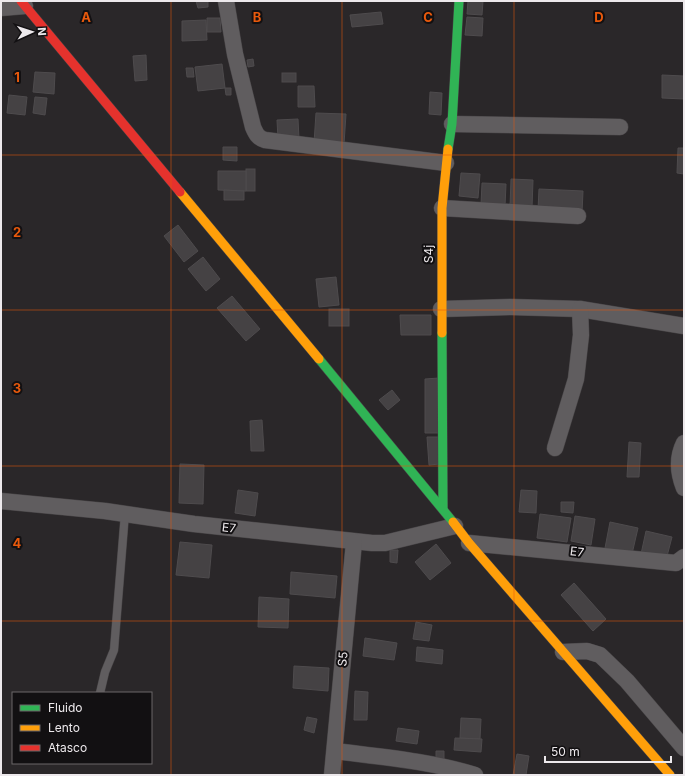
<svg xmlns="http://www.w3.org/2000/svg" width="685" height="776" font-family="Inter,sans-serif">
<style>
.building{fill:#454244;stroke:#4e4b4d}
.lines{fill:none;stroke-linecap:round;stroke-linejoin:round}
.lane-casing{stroke:#474446;stroke-width:9}
.street-casing{stroke:#474446;stroke-width:17}
.fast-casing{stroke:#474446;stroke-width:10}
.slow-casing{stroke:#474446;stroke-width:10}
.jam-casing{stroke:#474446;stroke-width:10}
.lane{stroke:#605d5f;stroke-width:8}
.street{stroke:#605d5f;stroke-width:16}
.fast{stroke:#30b455;stroke-width:9}
.slow{stroke:#ff9f0a;stroke-width:9}
.jam{stroke:#e5322d;stroke-width:9}
.grid{fill:none;stroke:#e8590c;stroke-width:1;stroke-opacity:0.55}
.labels{text-anchor:middle;stroke-width:4;stroke-linejoin:round;paint-order:stroke}
.street-label{font-size:12px;fill:#ede9ec;stroke:#121012}
.grid-label{font-size:13px;text-anchor:middle;font-weight:bold;fill:#e8590c;stroke:#121012;stroke-width:4;stroke-linejoin:round;paint-order:stroke}
</style>
<rect width="100%" height="100%" fill="#2a2729"/>
<g class="building">
<path d="M196,1H208V7L198,8Z"/>
<path d="M468,1H483L482,15L467,14Z"/>
<path d="M381,12L383,24L352,27L350,15Z"/>
<path d="M467,17L483,18L482,36L465,35Z"/>
<path d="M207,18H220L221,32H207Z"/>
<path d="M206,20L207,40L182,41V21Z"/>
<path d="M146,55L147,80L135,81L133,56Z"/>
<path d="M253,59L254,66L248,67L247,60Z"/>
<path d="M222,64L225,88L198,91L195,67Z"/>
<path d="M186,68H193L194,77H187Z"/>
<path d="M35,72L55,73L54,94L33,92Z"/>
<rect x="282" y="73" width="14" height="9"/>
<path d="M662,75L684,76V99L662,98Z"/>
<path d="M298,86H314L315,107H298Z"/>
<path d="M225,88H231V95H226Z"/>
<path d="M430,92L442,93L441,115L429,114Z"/>
<path d="M9,95L27,97L25,115L7,113Z"/>
<path d="M35,97L47,98L45,115L33,113Z"/>
<path d="M316,113L346,114L344,144L314,143Z"/>
<path d="M298,119L299,139H278L277,120Z"/>
<path d="M223,147H237V161L223,160Z"/>
<path d="M678,148H684V174L677,173Z"/>
<rect x="246" y="169" width="9" height="22"/>
<path d="M218,171H246V191L218,190Z"/>
<path d="M461,173L480,174L478,198L459,196Z"/>
<path d="M511,179L533,180L532,208L510,207Z"/>
<path d="M482,183L506,184L505,206L481,205Z"/>
<path d="M539,189L583,191L582,213L538,210Z"/>
<path d="M224,190L244,191V200H224Z"/>
<path d="M178,225L198,251L184,262L164,236Z"/>
<path d="M203,257L220,279L206,291L188,269Z"/>
<path d="M336,277L339,305L319,307L316,279Z"/>
<path d="M232,296L260,329L246,341L217,308Z"/>
<rect x="329" y="309" width="20" height="17"/>
<path d="M400,315H431V335H401Z"/>
<path d="M439,378V433H425V379Z"/>
<path d="M392,390L400,400L388,410L379,400Z"/>
<path d="M262,420L264,451H251L250,421Z"/>
<path d="M427,437H439L440,464L429,465Z"/>
<path d="M629,442L641,443L639,477H627Z"/>
<path d="M180,464L204,465L203,504L179,503Z"/>
<path d="M238,490L258,493L255,516L235,513Z"/>
<path d="M521,490L537,491L536,513L519,512Z"/>
<path d="M561,502H574L573,513L561,512Z"/>
<path d="M540,514L571,518L567,542L537,538Z"/>
<path d="M575,516L595,519L591,545L571,541Z"/>
<path d="M610,522L638,528L632,554L605,548Z"/>
<path d="M646,531L672,537L666,560L641,554Z"/>
<path d="M180,542L212,545L209,578L176,575Z"/>
<path d="M436,544L451,563L430,580L415,562Z"/>
<path d="M390,550H398L397,563L390,562Z"/>
<path d="M291,572L337,576L335,598L290,594Z"/>
<path d="M574,583L606,619L593,631L561,595Z"/>
<path d="M259,597L289,599L288,628L258,627Z"/>
<path d="M416,622L432,625L429,641L413,639Z"/>
<path d="M365,638L397,643L394,660L363,656Z"/>
<path d="M417,647L443,650L442,664L416,661Z"/>
<path d="M294,666L329,668L328,691L293,688Z"/>
<path d="M355,691L368,692L367,720H354Z"/>
<path d="M307,717L317,719L314,733L304,730Z"/>
<path d="M461,718L481,719L480,739L460,738Z"/>
<path d="M398,728L419,731L417,744L396,741Z"/>
<path d="M455,738L482,739L481,752L454,750Z"/>
<path d="M436,751H444V759L436,758Z"/>
<path d="M517,754L529,756L526,775H513Z"/>
</g>
<g class="lines">
<g class="lane-casing">
<path id="lane" d="M100,693L105,672L114,650L125,513"/>
</g>
<g class="street-casing">
<g id="street">
<path d="M226,1L235,54L253,127C256,134 258,138 265,140L446,163"/>
<path d="M1,8L25,6"/>
<path d="M452,124L620,127"/>
<path d="M442,208L578,216"/>
<path d="M441,309L511,307L580,309L684,326"/>
<path d="M684,443C677,457 678,473 684,488"/>
<path d="M555,448L576,379L581,335L580,309"/>
<path d="M1,501L105,511L194,524L372,543H385L455,526"/>
<path d="M469,543L676,563L684,557"/>
<path d="M563,652L587,651L600,655L627,681L684,748"/>
<path d="M335,751C382,757 430,761 475,775"/>
<path d="M332,775L354,542"/>
</g>
</g>
<g class="fast-casing">
<g id="fast">
<path d="M448,149L452,124L459,1"/>
<path d="M442,333L443,508"/>
<path d="M319,359L453,522"/>
</g>
</g>
<g class="slow-casing">
<g id="slow">
<path d="M180,192L319,359"/>
<path d="M442,333V208L448,149"/>
<path d="M453,522L469,543L670,775"/>
</g>
</g>
<g class="jam-casing">
<path id="jam" d="M21,1L180,192"/>
</g>
<use href="#lane" class="lane"/>
<use href="#street" class="street"/>
<use href="#fast" class="fast"/>
<use href="#slow" class="slow"/>
<use href="#jam" class="jam"/>
</g>
<path class="grid" d="M171,1V775M342,1V775M514,1V775M1,155H684M1,310H684M1,466H684M1,621H684"/>
<g class="labels">
<g class="street-label">
<text transform="translate(429 254) rotate(-90)" y="4">S4j</text>
<text transform="translate(229 528) rotate(6)" y="4">E7</text>
<text transform="translate(577 552) rotate(7)" y="4">E7</text>
<text transform="translate(343 659) rotate(-85)" y="4">S5</text>
</g>
</g>
<g class="grid-label">
<text x="86" y="22">A</text>
<text x="257" y="22">B</text>
<text x="428" y="22">C</text>
<text x="599" y="22">D</text>
<text x="17" y="82">1</text>
<text x="17" y="237">2</text>
<text x="17" y="393">3</text>
<text x="17" y="548">4</text>
</g>
<rect width="685" height="776" fill="none" stroke="#ede9ec" stroke-width="4"/>
<rect x="12" y="692" width="140" height="72" fill="#121012" stroke="#6a6769"/>
<rect x="20" y="705" width="20" height="6" fill="#30b455" stroke="#6a6769"/>
<text x="48" y="712" font-size="12" fill="#ede9ec">Fluido</text>
<rect x="20" y="725" width="20" height="6" fill="#ff9f0a" stroke="#6a6769"/>
<text x="48" y="732" font-size="12" fill="#ede9ec">Lento</text>
<rect x="20" y="745" width="20" height="6" fill="#e5322d" stroke="#6a6769"/>
<text x="48" y="752" font-size="12" fill="#ede9ec">Atasco</text>
<g transform="translate(32 32) rotate(87)" stroke="#121012" stroke-width="3" paint-order="stroke">
<path d="M0-3L7 15L0 10L-7 15Z" fill="#ede9ec"/>
<text y="-6" font-size="11" font-weight="bold" text-anchor="middle" fill="#ede9ec">N</text>
</g>
<path d="M545 756v6h126v-6" fill="none" stroke="#ede9ec" stroke-width="2"/>
<text x="551" y="756" font-size="12" fill="#ede9ec" stroke="#121012" stroke-width="3" paint-order="stroke">50 m</text>
</svg>
